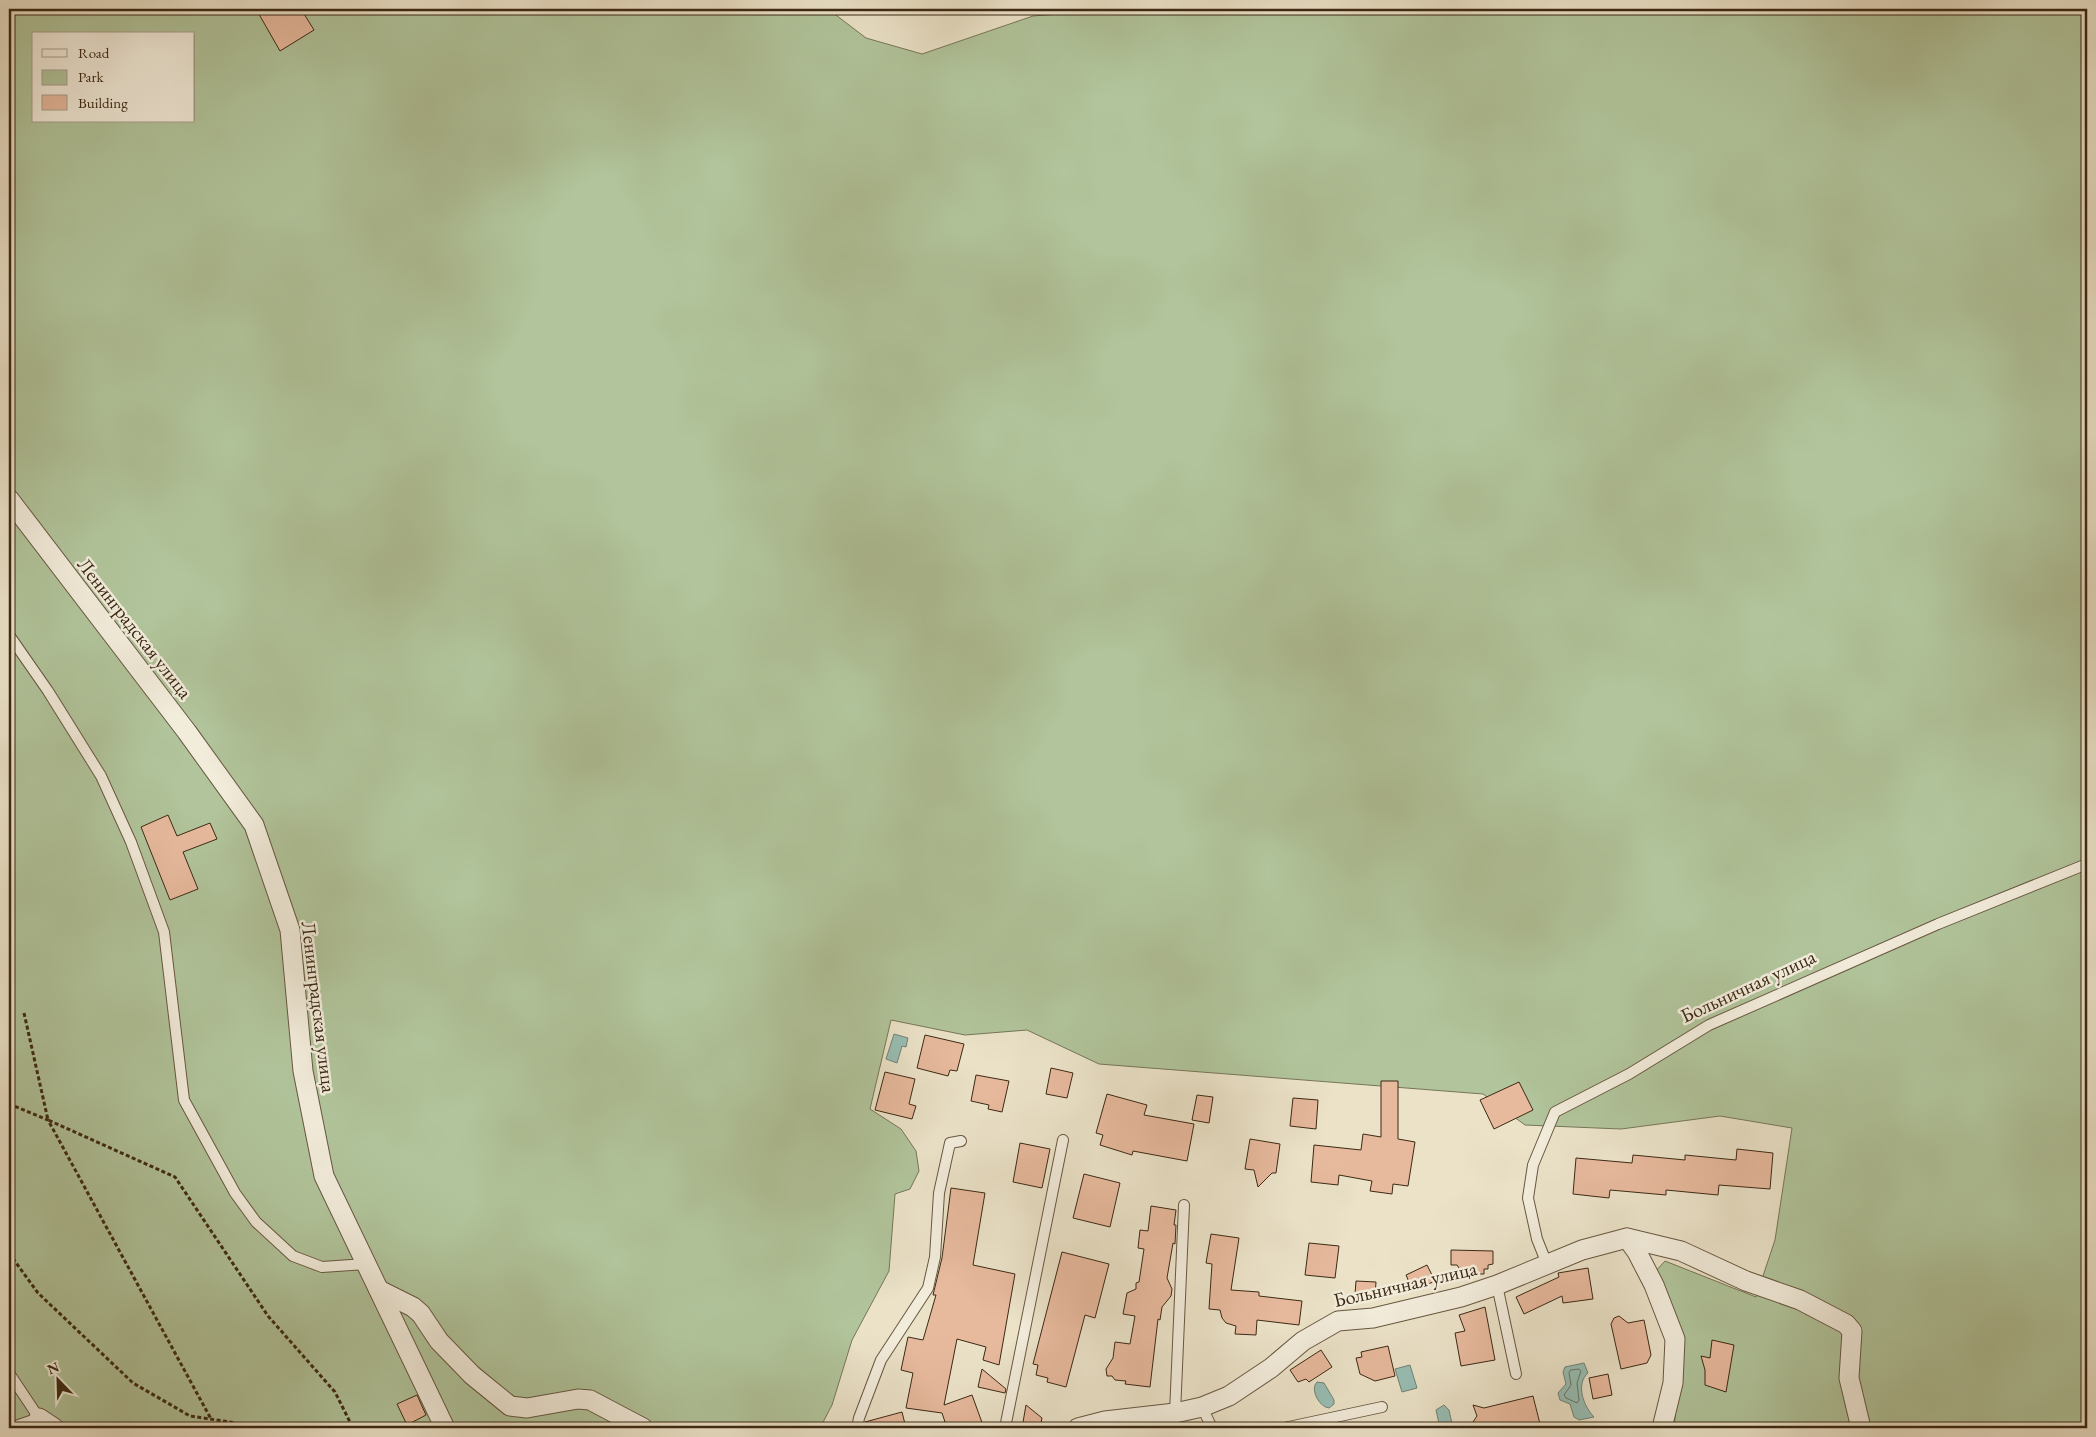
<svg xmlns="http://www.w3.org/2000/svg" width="2096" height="1437" font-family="'EB Garamond',serif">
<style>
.green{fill:#b1c49b;stroke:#767658;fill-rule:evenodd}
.water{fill:#98beb4;stroke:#738274}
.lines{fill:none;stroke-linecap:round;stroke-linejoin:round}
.shore{stroke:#6a7464;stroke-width:1}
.building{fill:#e7b99d;stroke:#3c2914}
.lane-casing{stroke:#685741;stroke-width:12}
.street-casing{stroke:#685741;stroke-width:21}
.path{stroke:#3c2914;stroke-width:3;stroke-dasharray:4 2.5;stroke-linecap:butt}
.lane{stroke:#f2ecdb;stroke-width:10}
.street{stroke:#f2ecdb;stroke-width:19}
.labels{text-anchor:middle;stroke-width:5;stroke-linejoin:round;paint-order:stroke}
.street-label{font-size:20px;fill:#3c2914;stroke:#f2ecdb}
</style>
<rect width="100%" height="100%" fill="#ebe2c8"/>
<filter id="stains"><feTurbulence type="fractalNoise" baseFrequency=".004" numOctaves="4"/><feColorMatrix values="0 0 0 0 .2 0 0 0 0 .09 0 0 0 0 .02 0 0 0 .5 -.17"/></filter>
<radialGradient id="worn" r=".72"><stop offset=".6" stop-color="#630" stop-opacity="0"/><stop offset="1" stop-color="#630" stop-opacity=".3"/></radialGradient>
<path class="green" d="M9,9H828L866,38L922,54L1033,16L1124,9H2087V1428H1674L1683,1341L1654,1273L1665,1261L1756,1297L1775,1240L1792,1128L1720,1116L1621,1129L1525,1125L1483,1094L1099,1064L1027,1030L965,1035L891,1020L870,1109L901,1129L916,1151L919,1171L910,1189L895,1194L889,1271L852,1340L832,1405L820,1428H9ZM34,34H194V121H34Z"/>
<g class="water">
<path d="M894,1034L908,1038L906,1047L902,1046L897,1063L886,1059Z"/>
<path d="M1584,1363L1588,1373C1575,1384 1584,1407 1594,1417L1579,1420L1574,1417L1570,1404L1560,1400L1558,1393L1566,1384L1563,1372L1565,1367Z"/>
<path d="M1410,1365L1417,1388L1402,1392L1395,1369Z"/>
<path d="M1317,1382L1324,1383L1334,1400V1404L1329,1408C1320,1407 1312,1393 1315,1385Z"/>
<path d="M1444,1405L1449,1410L1453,1428H1440L1436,1410Z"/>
</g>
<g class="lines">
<path class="shore" d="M1571,1370L1579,1369L1581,1371L1577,1383L1579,1400L1577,1403L1566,1398L1564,1395L1571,1385L1569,1373Z"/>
</g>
<g class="building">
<path d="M256,9H301L314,30L280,51Z"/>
<path d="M168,815L177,836L210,823L217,839L183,852L198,889L170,900L141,827Z"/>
<path d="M925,1035L964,1044L957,1071L950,1070L948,1076L917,1068Z"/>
<path d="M1051,1068L1073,1073L1067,1098L1046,1094Z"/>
<path d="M885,1072L915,1079L909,1104L916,1106L912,1119L875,1110Z"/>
<path d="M976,1075L1009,1081L1002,1112L988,1109L989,1105L971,1101Z"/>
<path d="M1381,1081H1398V1139L1415,1142L1408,1186L1393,1184L1392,1194L1370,1191L1372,1181L1339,1175L1338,1185L1311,1182L1314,1145L1361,1150L1363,1134L1381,1137Z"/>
<path d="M1519,1082L1533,1110L1494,1129L1480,1100Z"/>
<path d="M1107,1094L1147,1105L1144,1115L1194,1124L1187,1161L1133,1151L1132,1155L1100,1145L1103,1135L1096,1133Z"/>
<path d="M1197,1095L1213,1097L1209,1123L1192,1120Z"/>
<path d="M1293,1098L1318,1100L1316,1129L1290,1126Z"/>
<path d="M1250,1139L1280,1144L1276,1173H1272L1258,1187L1254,1170L1245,1169Z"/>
<path d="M1020,1143L1050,1149L1042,1188L1013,1182Z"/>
<path d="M1737,1149L1773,1153L1770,1189L1719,1185L1718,1195L1666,1190V1195L1610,1190L1609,1198L1573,1194L1576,1158L1632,1163L1633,1155L1685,1160V1155L1736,1160Z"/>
<path d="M1084,1174L1120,1183L1110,1227L1073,1218Z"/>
<path d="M951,1188L985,1193L973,1265L1015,1274L999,1365L983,1360L986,1347L957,1339L944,1405L972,1395L984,1428H947L942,1413L906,1408L913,1373L901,1370L908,1337L923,1340L936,1295H933L942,1258Z"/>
<path d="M1151,1206L1176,1210L1174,1225H1176L1175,1244L1173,1243L1167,1278L1172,1289L1171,1296L1162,1307L1160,1320L1158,1319L1150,1387L1125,1384L1126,1381L1115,1380L1112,1376H1107L1106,1369L1113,1358L1115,1342L1130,1344L1135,1316L1123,1314L1127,1293L1136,1289V1283L1139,1282L1144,1249L1138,1248L1140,1230L1148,1231Z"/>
<path d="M1211,1234L1239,1238L1231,1290L1259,1292V1296L1302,1301L1299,1325L1257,1320L1256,1335L1235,1334L1236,1326L1226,1323L1222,1318L1220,1310L1209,1309L1212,1264L1206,1263Z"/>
<path d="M1309,1243L1339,1246L1335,1278L1305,1275Z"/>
<path d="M1451,1250L1493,1251V1264L1488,1265V1269H1484V1274H1463L1457,1265H1451Z"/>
<path d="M1062,1252L1109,1264L1095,1318L1085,1315L1066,1387L1047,1382L1048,1378L1036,1375L1038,1365L1033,1364Z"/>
<path d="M1427,1265L1435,1281L1413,1291L1406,1275Z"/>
<path d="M1588,1268L1593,1299L1563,1303L1562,1296L1524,1314L1516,1297L1559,1277L1558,1273Z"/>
<path d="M1356,1281L1376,1282L1375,1296L1355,1294Z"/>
<path d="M1485,1307L1495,1360L1461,1366L1455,1333L1465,1331L1459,1315Z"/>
<path d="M1619,1316L1628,1323L1644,1320L1651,1355L1647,1363L1621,1369L1611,1324L1614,1318Z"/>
<path d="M1712,1340L1734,1345L1726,1392L1705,1385V1370L1701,1356L1710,1358Z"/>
<path d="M1388,1346L1395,1376L1375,1381L1360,1374L1356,1358L1362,1357L1361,1352Z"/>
<path d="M1321,1350L1332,1367L1309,1382L1306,1379L1298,1382L1290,1370Z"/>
<path d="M982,1369L1006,1389L1005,1393L978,1387Z"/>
<path d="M1608,1374L1612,1395L1593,1399L1589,1378Z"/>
<path d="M417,1395L426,1415L407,1425L397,1404Z"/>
<path d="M1533,1396L1541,1428H1469L1477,1416L1473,1405L1484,1408Z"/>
<path d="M1026,1405L1042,1418L1040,1428H1022Z"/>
<path d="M902,1412L906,1428H864L865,1422Z"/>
</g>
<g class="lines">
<g class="lane-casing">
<g id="lane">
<path d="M9,635L48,691L101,776L131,842L164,932L184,1100L235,1193L256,1222L293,1256L322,1267L366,1264"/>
<path d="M1547,1264L1537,1239L1528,1198L1533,1165L1555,1112L1629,1074L1709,1025L1938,924L2087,864"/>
<path d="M1497,1285L1516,1374"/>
<path d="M9,1373L39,1418L10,1428"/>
<path d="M1202,1407L1212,1428"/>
<path d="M1175,1413L1184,1205"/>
<path d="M857,1428L859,1418L881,1360L928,1288L935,1257L939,1193L950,1143L961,1141"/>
<path d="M1005,1428L1063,1140"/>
<path d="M1284,1428L1382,1407"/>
</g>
</g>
<g class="street-casing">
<g id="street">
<path d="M9,499L187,732L254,825L290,930L303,1071L324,1176L445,1428"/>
<path d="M1627,1238L1637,1252L1654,1285L1675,1339L1673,1383L1662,1428"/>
<path d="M379,1290L413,1307L421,1314L439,1341L472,1375L510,1406L527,1408L578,1399L590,1400L643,1428"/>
<path d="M39,1418L54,1428"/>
<path d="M1078,1428L1105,1421L1175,1413L1202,1407L1229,1396L1271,1368L1303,1341L1338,1321L1373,1318L1461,1297L1497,1285L1582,1250L1627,1238L1681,1251L1746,1281L1800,1300L1846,1324L1852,1331L1849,1378L1861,1428"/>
</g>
</g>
<g class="path">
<path d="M24,1013L48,1120L175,1177L268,1316L335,1392L353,1428"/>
<path d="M9,1104L48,1120L211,1419"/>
<path d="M9,1253L38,1293L133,1383L190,1416L230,1422L249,1428"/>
</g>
<use href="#lane" class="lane"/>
<use href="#street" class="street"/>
</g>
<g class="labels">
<g class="street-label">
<text transform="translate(135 628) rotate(52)" y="7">Ленинградская улица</text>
<text transform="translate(1748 986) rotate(-25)" y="7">Больничная улица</text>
<text transform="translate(319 1007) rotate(83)" y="7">Ленинградская улица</text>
<text transform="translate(1405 1284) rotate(-13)" y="7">Больничная улица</text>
</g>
</g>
<rect width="2096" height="1437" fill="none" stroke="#ebe2c8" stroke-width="30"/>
<rect x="10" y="10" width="2076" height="1417" fill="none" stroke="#3c2914" stroke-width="2.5"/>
<rect x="15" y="15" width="2066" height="1407" fill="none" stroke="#3c2914"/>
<rect x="32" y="32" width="162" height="90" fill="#f2ecdb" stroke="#a99e8b"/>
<rect x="42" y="49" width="25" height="8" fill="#f2ecdb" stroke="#a99e8b"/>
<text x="78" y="58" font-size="15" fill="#3c2914">Road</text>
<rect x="42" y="70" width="25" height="15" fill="#b1c49b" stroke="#a99e8b"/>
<text x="78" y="82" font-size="15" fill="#3c2914">Park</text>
<rect x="42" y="95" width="25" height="15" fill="#e7b99d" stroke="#a99e8b"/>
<text x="78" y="108" font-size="15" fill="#3c2914">Building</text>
<g transform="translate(58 1380) rotate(337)" stroke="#f2ecdb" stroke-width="4" paint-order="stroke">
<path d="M0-4L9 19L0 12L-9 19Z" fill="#3c2914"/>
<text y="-8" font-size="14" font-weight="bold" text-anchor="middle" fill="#3c2914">N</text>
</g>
<rect width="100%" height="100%" filter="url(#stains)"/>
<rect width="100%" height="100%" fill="url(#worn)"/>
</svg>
